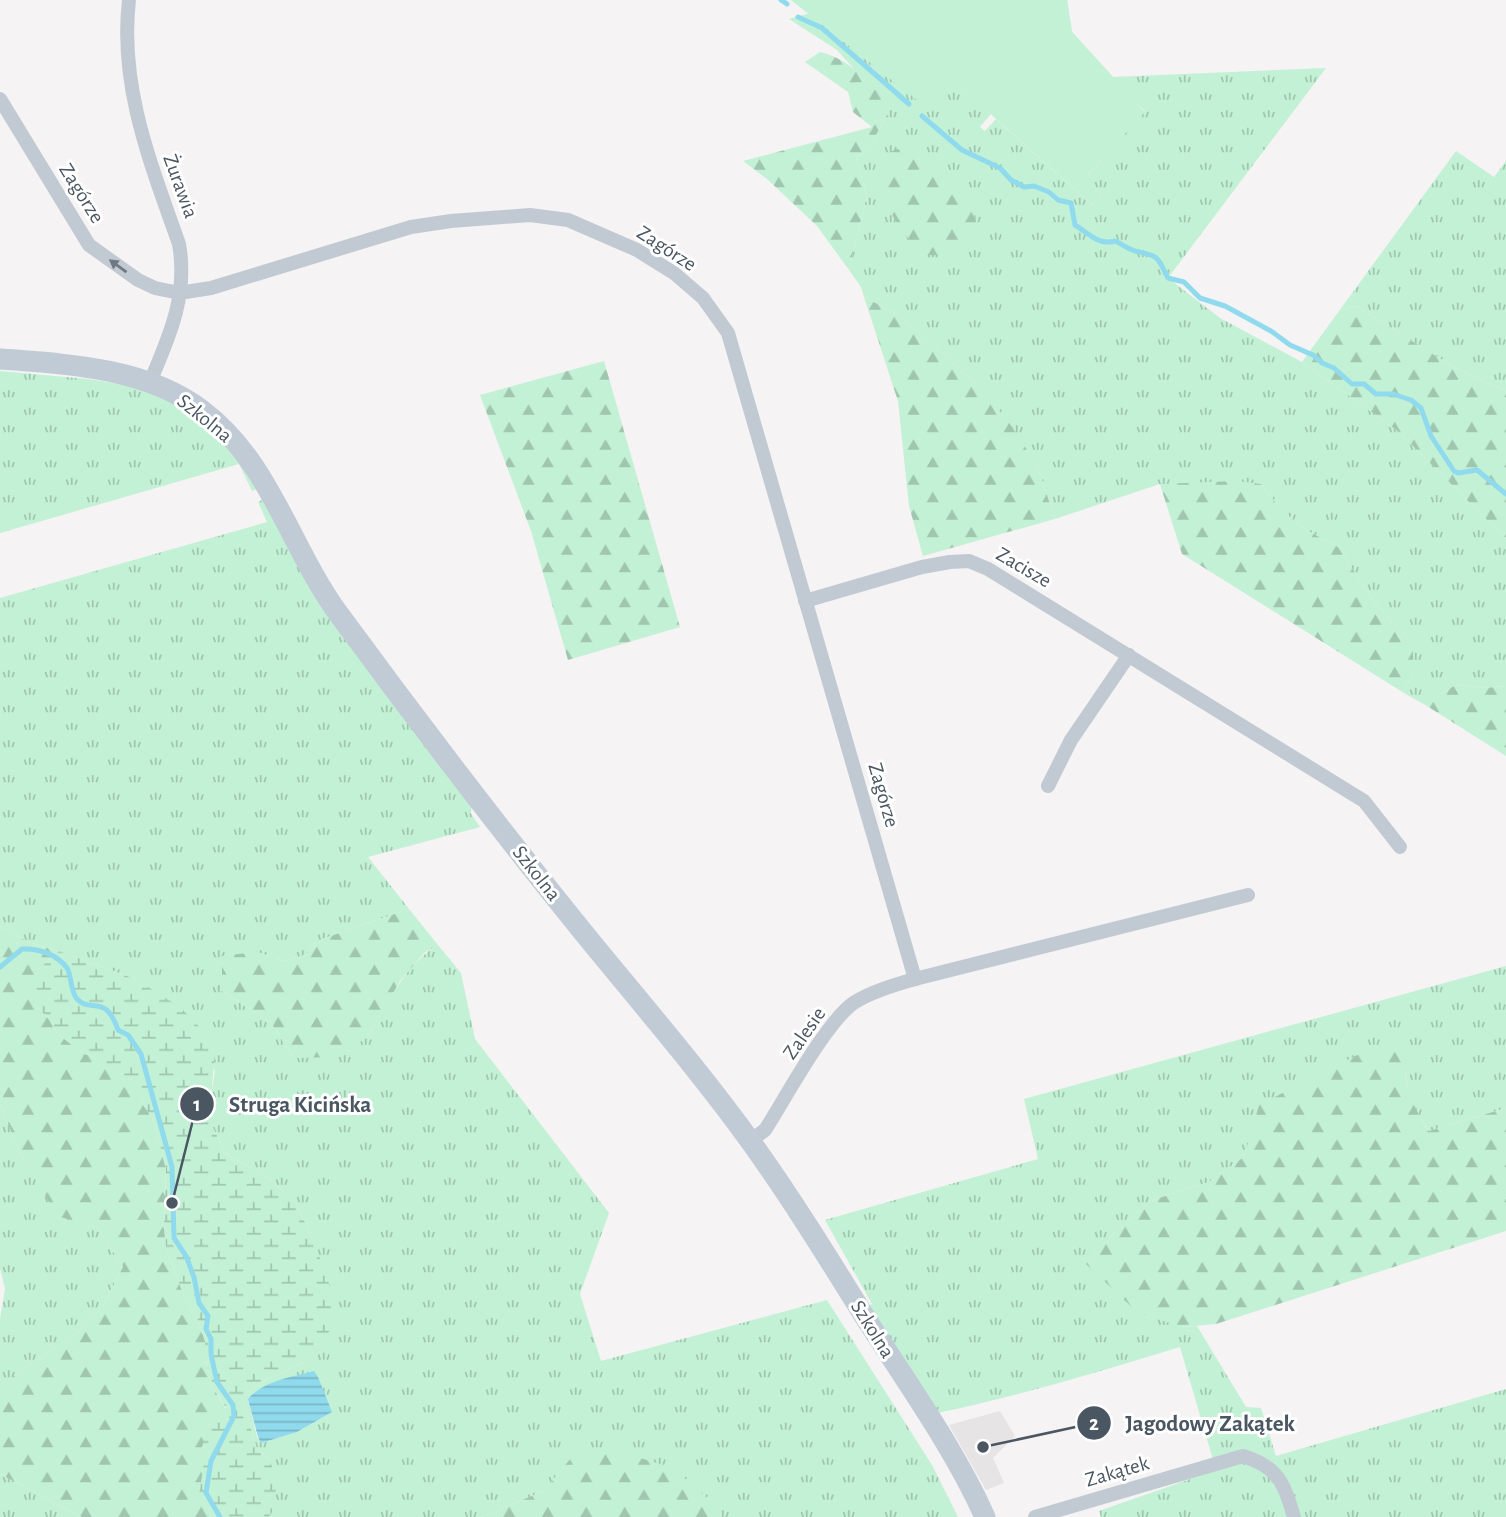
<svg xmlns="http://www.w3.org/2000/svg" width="1506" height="1517" font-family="'Alegreya Sans',sans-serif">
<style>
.education{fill:#e6e4e5}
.grass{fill:url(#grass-tufts);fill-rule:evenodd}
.forest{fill:url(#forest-firs)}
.wetland{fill:url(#wetland-marsh)}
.pitch{fill:#c3f1d5}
.water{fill:url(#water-rules)}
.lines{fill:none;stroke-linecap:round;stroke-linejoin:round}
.stream{stroke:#90daee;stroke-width:5}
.street{stroke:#c1cad2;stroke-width:14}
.secondary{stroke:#c1cbd6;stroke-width:21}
.oneway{fill:#6e7983}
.labels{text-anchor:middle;stroke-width:6;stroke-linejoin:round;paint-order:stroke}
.street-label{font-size:21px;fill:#4a5661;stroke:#fff}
.leader{fill:none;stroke:#4a5661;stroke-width:2.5}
.callout-dot{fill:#4a5661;stroke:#fff;stroke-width:2.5}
.mark-label{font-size:21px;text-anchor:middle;font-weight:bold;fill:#fff}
.callout-label{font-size:23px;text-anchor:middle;font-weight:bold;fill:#4a5661;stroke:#fff;stroke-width:6;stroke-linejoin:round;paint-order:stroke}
</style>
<defs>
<pattern id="grass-tufts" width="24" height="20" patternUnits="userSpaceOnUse" patternTransform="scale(1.75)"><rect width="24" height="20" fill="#c3f1d5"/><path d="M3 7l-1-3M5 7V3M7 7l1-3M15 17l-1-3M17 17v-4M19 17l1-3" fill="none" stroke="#a0c6b0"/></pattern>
<pattern id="forest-firs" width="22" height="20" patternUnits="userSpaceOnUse" patternTransform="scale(1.75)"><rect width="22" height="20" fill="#c3f1d5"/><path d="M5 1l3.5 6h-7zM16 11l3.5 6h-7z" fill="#a0c6b0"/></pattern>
<pattern id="wetland-marsh" width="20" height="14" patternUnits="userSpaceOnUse" patternTransform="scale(1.75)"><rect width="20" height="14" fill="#c3f1d5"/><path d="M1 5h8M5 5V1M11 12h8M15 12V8" fill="none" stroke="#a0c6b0"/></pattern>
<pattern id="water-rules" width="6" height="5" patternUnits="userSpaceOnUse" patternTransform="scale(1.75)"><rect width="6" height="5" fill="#90daee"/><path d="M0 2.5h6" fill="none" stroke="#78b4c4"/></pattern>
</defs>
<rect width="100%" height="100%" fill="#f5f3f3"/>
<path class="education" d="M1000,1411L1015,1436L993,1458L1004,1483L986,1490L949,1425Z"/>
<g class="grass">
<path d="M1067,0L1072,32L1113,77L1326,68L1168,278L1220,318L1302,362L1399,432L1506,539V686L1484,688L1457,684L1441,694L1427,706L1404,693L1413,671V644L1375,603L1338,547L1308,531L1282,511L1261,484H1160L1055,519L1037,465L977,385L899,315L864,297L861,287L849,270L867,195L856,158L874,139L890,109L837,50L789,19L814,12L956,83L991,114L980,127L985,131L996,119L1092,205L1101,195L978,85L1087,176L1145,111L1029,7Z"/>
<path d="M1456,151L1494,177L1506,161V391L1455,368L1356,306L1339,311Z"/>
<path d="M0,371L88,379L133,386L186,408L239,456L257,489L252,491L239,464L0,533Z"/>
<path d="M264,499L290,552L310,587L473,806L470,812L480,827L368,857L409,909L322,939L305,955L284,961L257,952L222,991L271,1023L294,1058L367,1038C387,1005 404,965 438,945L461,973L475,1039L609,1213L580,1294L601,1361L827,1300L932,1465L958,1517H722L721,1510L570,1459L544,1491L481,1517H269L274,1509L268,1458L257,1449L242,1397L259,1384L307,1360L313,1240L296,1203L269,1178L226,1154L211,1124V1096L215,1070L135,979L59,951L28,942L0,926V598L267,522L258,502ZM248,1399L332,1412L297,1432L261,1443L257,1437Z"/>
<path d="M1506,966V1108L1429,1131L1410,1100L1404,1066V1049L1260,1105L1244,1157L1209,1182L1153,1200L1116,1231L1086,1264L1183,1327L1197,1326L1246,1407L1261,1408L1276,1456L1506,1389V1517H1101L1099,1511L1216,1470L1180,1347C1099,1372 1019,1396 937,1413L868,1307L872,1304L825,1220L1038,1159L1024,1099Z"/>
<path d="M0,1104L19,1151L57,1215L98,1228L123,1267L103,1306L76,1334L0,1385V1319L5,1289L0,1268Z"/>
<path d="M0,1474L82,1517H0Z"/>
</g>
<g class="forest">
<path d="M820,52C850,59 873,84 890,109L874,139L856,158L867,195L849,270L817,226L767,179L743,161L872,127L853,112L848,92L805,62Z"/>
<path d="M911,148L942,173L972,206L978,231L961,256L921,255C895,222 876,200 883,155L897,149Z"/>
<path d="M864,297L899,315L977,385L1008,421L1037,465L1055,519L923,556L909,506L898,401Z"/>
<path d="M1356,306L1455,368L1506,391V539L1399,432L1302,362L1339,311Z"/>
<path d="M604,361L680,627L568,660L531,531L480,395Z"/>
<path d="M1237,481L1261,484L1282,511L1308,531L1338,547L1375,603L1413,644V671L1404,693L1182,554L1160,484Z"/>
<path d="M1457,684L1484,688L1506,686V756L1427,706L1441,694Z"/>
<path d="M409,909L438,945L424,953L400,981L367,1038L332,1057L294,1058L271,1023L222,991V956L257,952L284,961L305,955L322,939Z"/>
<path d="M0,926L28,942L59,951L39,969L35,1005L49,1019L57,1033L82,1053L94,1057L135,1093L153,1119L166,1169L164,1225L166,1249L183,1293L197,1317L205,1341V1356L211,1384L226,1409L209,1425L205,1462L204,1506L219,1513L220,1517H82L0,1474V1385L76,1334L103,1306L123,1267L98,1228L57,1216L19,1151L0,1104Z"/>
<path d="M1384,1046L1404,1049C1404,1086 1410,1101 1429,1131L1506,1108V1231L1216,1324L1183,1327L1138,1313L1086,1264L1116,1231L1153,1200L1209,1182L1244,1157L1259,1105L1355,1056Z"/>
<path d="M604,1447L673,1468L721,1510L722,1517H481L544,1491L570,1459Z"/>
</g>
<path class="wetland" d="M59,951L135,979L180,1007L206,1034L215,1052L211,1096V1124L226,1154L269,1178L296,1203L313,1240L328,1279L333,1305L331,1329L307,1360L259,1384L242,1397L257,1449L268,1458L277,1478L274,1509L269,1517H220L219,1513L204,1506L199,1495L204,1462L200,1453L209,1425L226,1408L211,1384L205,1356V1341L197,1317L183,1293L166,1249L164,1225L166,1169L153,1119L134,1093L94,1057L82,1053L57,1033L49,1019L35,1005L29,987L39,969Z"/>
<path class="pitch" d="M791,0H1067L1072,32L1113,77L1112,79L1145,112L1084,179L1101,195L1092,205L956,83L932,112Z"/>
<path class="water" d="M314,1371L318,1377L332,1412L297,1432L261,1443L258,1437L248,1399C263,1381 292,1377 314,1371Z"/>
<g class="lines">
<g class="stream">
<path d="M781,0L787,4"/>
<path d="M798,17L822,28L909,104"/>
<path d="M922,116L962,150L1000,168L1011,180L1024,187L1034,186L1049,192L1058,200L1071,203L1075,225C1088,233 1099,246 1115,241C1121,244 1129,249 1135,251C1159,256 1157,256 1168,278L1184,282L1200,298L1225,306L1271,331L1290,345L1313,355L1322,363L1334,368L1352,384H1364L1376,394H1393L1411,400L1421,408L1431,436L1454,471L1458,473L1477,470L1506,494"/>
<path d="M0,967L22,949C37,948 57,954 67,968C72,976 70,991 77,999C90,1014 105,992 118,1030L128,1035L141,1054L172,1167L174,1238L186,1256L194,1277L199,1303L208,1316L206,1329L211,1339V1354L217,1382L233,1405L234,1416L211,1461L206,1493L220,1517"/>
</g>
<g class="street">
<path d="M129,0C119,87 151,164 179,244C188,295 170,335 150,382"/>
<path d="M0,99L89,245L138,280L155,288L179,293L211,288L411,227L451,221L530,215L568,220L637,250L674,273L703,298L728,333L915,979"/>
<path d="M805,601L922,567L950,562L969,561L988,569L1364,801L1400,847"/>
<path d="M1048,786L1071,740L1129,655"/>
<path d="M750,1141L765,1130C785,1099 827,1020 855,1002C873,991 895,985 915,979L1248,895"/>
<path d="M1035,1517L1243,1456C1279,1467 1284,1484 1294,1517"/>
</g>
<path class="secondary" d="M0,359C69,364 147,368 203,411C270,462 290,547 338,613C417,721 499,828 583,932C640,1002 699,1070 751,1142C791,1198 827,1256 863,1314C905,1380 953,1446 985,1517"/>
</g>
<defs><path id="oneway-solid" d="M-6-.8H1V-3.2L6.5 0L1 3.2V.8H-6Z" transform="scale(1.75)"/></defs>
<use class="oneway" href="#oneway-solid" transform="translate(118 266) rotate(-144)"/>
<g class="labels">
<g class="street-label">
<text transform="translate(181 186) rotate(70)" y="7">Żurawia</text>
<text transform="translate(82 193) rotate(58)" y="7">Zagórze</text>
<text transform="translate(667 248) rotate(33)" y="7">Zagórze</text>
<text transform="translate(205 418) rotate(39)" y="7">Szkolna</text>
<text transform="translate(1024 567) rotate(30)" y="7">Zacisze</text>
<text transform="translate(884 795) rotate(74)" y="7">Zagórze</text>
<text transform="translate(537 873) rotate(52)" y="7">Szkolna</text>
<text transform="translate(804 1033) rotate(-55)" y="7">Zalesie</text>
<text transform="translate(873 1329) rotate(58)" y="7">Szkolna</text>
<text transform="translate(1117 1471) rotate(-16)" y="7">Zakątek</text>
</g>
</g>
<path class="leader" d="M172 1203L197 1104M983 1447L1094 1423"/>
<g class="callout-dot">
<circle cx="172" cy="1203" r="7"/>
<circle cx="983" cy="1447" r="7"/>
<circle cx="197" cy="1104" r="18"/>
<circle cx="1094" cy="1423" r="18"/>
</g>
<g class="mark-label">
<text x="197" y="1111">1</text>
<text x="1094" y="1430">2</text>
</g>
<g class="callout-label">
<text x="300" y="1112">Struga Kicińska</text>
<text x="1210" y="1431">Jagodowy Zakątek</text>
</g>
</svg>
